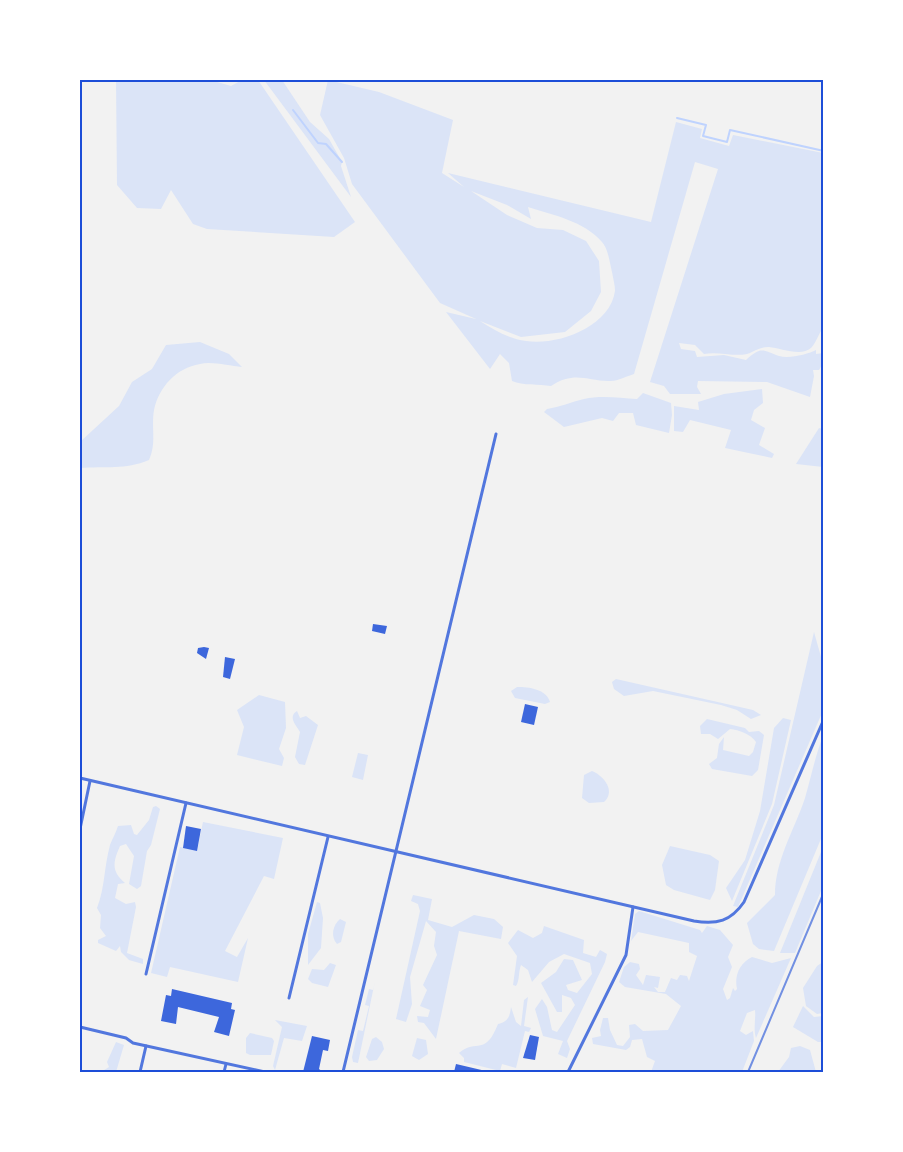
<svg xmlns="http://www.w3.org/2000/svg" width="903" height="1152" font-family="'IBM Plex Serif',serif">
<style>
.green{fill:#dbe4f7;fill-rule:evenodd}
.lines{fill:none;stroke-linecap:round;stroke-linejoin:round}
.stream{stroke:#bfd3fe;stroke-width:2}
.building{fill:#3d67dc}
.minor{stroke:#5277de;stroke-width:3}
.rail{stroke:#7290e2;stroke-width:2}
.neatline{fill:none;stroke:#1d4ed8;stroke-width:2}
</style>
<rect width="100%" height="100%" fill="#f2f2f2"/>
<g class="green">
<path d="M116,80H210L231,86L242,80H258L355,222L334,237L207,229L193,224L171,190L161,209L137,208L117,185Z"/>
<path d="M264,80H282L310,122L329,139L342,162L341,166L351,197Z"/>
<path d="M328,80L379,92L453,120L442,173L464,187L448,173L651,222L676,122L702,129L700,138L729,146L733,135L823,153V328C819,333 816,343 811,348C801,357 780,348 769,347C759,347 755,351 747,354C733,357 718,351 704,354L695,345L679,343L681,349L695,351L697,357L724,355L746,360C761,346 763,350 779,356C790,359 808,354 816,350V354L823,353V363L819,370H813L814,376L810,397L767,382L698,381L697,387L701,394H670L664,386L650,382L718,169L695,162L634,374C627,376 618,381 611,381C588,382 576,370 551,386C539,384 523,386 512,381L509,363L500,354L490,369L446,312L476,319L440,303L352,184L344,158L320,115ZM471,191L507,205L531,219L528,207C553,215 584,221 602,242C608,248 610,264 612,272C613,278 615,285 615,291C610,327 557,346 526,341C509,339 494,330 480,321L521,337L565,332L591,311L601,292L599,261L586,241L563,230L537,228L507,215Z"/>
<path d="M200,342L229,354L242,367C229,366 212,361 200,364C176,368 159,387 154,410C151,428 157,443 149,460C125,470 105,466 80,468V442L119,406L132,382L152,369L166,345Z"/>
<path d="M762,389L763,403L754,410L751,420L765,428L759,445L774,454L772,458L725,448L731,430L690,420L683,432L674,431V406L699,410L698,402L724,394Z"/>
<path d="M643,393L671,403L672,415L669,433L636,425L633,413H619L613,421L602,418L564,427L544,412L547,409C560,407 571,402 584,399C601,395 620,398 637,399Z"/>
<path d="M819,428L823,429V467L796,464Z"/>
<path d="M814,632L823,664L822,713L738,907L733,906L774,805Z"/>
<path d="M616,679L753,710L761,715L751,719L737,710L721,705L653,691L624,696L614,689L612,682Z"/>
<path d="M517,687C529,687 546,689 550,702L545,704L515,698L511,691Z"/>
<path d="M259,695L285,702L286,728L279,749L284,758L282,766L237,755L244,727L237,710Z"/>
<path d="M297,711L300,718L306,716L318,725L305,765L299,764L295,757L300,732C297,726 287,717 297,711Z"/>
<path d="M783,718L791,720L772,804L732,901L726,888L745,860L760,811L774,728Z"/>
<path d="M707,719L745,728L749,732L759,731L764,735L758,770L752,776L712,769L709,764L717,758L719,744L724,737L723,750L749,756L753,752L756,742C751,734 739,730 730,729L718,739L710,734H701L700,726Z"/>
<path d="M823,736V834L774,951L759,949L753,944L747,923L775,895C775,860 794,831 805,798C811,777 815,757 823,736Z"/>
<path d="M358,753L368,755L363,780L352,777Z"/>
<path d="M592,771C604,776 616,791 604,802L589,803L582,798L584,775Z"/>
<path d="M156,806L160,809L151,845L147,851L141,886L137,889L129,884L134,856L126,844L120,846C113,862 111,871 125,883L118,884L115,898L126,904L135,902L136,907L127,953L143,959V964L129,960L121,952L120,946L116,951L98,943V940L106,936L100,928L101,915L97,908C105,887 104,867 110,845C112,839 116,833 118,826L131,825L134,834L137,835L149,820L153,807Z"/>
<path d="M203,822L283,838L274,879L264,876L225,951L237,957L248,938L238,982L170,967L167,977L151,973L180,847L197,850Z"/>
<path d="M670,846L710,855L719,861L715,890L710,900L674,890L666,885L662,865Z"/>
<path d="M823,847V886L795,953H780Z"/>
<path d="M413,895L432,899L428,920L452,927L474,915L494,919L503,927L501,939L459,931L436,1039L424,1023L418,1022L417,1016L428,1017L430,1010L420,1006L427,990L423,985L437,955L434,946L436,932L426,921L410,977L412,1004L406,1022L396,1019L420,911L418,904L411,901Z"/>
<path d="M317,902L320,903L323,918L321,948L308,965V934Z"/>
<path d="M639,911L700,930L702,933L707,926L720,930L733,945L728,957L732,967L723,989L727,1000L730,998L733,988L735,991L737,989C734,975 740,963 752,957L772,963L791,958L756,1038C753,1028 756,1020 755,1010L747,1013L740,1031L746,1035L753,1031L754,1041L742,1072H651L655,1061L647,1057L642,1039L632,1040L630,1047L626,1050L593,1044L592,1038L601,1036L600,1030L603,1018H608L610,1030L617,1045L623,1046L630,1037L629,1025L635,1024L643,1031L668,1030L681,1006L666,994L625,987L619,982L624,967L630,962L639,964L640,969L636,975L643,985L646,975L660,977L658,988L654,987L658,992H665L671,978L677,980L680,975L687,976L689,981L697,956L689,952V943L638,932L631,941L635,914Z"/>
<path d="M340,919L346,922L341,942L337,944C330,936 333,925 340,919Z"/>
<path d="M544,926L584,940L583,953L596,957L600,950L607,954L605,962L567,1041L570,1049L567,1058L558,1054L563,1041L543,1036L535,1009L542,999L547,1007L552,1030L557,1032L575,1005L571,998L562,995V1012H557L541,983L556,972L564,959L573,960L582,980L566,985L568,990L577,993L592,974L590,963L564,954L549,962L532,982L528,970L521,965C518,973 520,980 516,986L513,985L517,956L508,943L518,930L533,938L542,933Z"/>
<path d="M823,962V1013L817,1014L806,1006L803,988L817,966Z"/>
<path d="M330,963L336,965L328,987L312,983L308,979L312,969L324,970Z"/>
<path d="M375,981L358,1063L353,1062L352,1057L358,1030L363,1031L369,1006L365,1005L369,989L373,990Z"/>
<path d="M528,997L524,1026L531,1028L529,1032L525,1031L516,1068L502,1064L500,1071L464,1062V1058L459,1053C477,1038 485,1057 498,1024C508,1022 510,1016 511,1007L516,1022L521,1026L524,1000Z"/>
<path d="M803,1006L814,1017L823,1016V1042H818L793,1027Z"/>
<path d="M275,1020L307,1026L302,1041L284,1038L275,1070L273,1066L282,1027Z"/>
<path d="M250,1033L272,1038L274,1041L271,1055H250L246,1053V1038Z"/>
<path d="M376,1037L382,1042L384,1049L377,1060L369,1061L366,1057L372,1039Z"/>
<path d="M417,1038L426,1040L428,1054L419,1060L412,1056Z"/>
<path d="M116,1042L124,1045L116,1072H101L109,1067L107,1062Z"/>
<path d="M800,1046L810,1050L816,1072H778L789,1057L791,1048Z"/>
</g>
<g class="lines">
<g class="stream">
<path d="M293,110L318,143L326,144L342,162"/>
<path d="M677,118L706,125L703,136L727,142L730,130L824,151"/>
</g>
</g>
<g class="building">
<path d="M373,624L387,626L385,634L372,631Z"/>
<path d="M204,647L209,648L206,659L197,653L198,648Z"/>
<path d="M225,657L235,659L230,679L223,677Z"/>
<path d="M525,704L538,707L534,725L521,722Z"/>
<path d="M186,826L201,829L197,851L183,848Z"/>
<path d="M172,989L232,1003L231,1009L235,1010L229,1036L214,1032L219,1017L178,1007L176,1024L161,1021L166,995L171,996Z"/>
<path d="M530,1035L539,1037L535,1060L523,1058Z"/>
<path d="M312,1036L330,1040L328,1051L323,1050L319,1069L323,1072H303Z"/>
<path d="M456,1064L490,1072H454Z"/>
</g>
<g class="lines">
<g class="minor">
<path d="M80,778L694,921C717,925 731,921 744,902L824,719"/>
<path d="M80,829L90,781"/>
<path d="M146,974L186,803"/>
<path d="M289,998L328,837"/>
<path d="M80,1027L126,1038L133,1043L265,1072"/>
<path d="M140,1072L146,1046"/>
<path d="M224,1072L226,1064"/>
<path d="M343,1072L496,434"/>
<path d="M568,1072L626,955L633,907"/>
</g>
<path class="rail" d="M748,1072L824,892"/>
</g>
<rect width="903" height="1152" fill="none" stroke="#ffffff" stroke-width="162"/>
<rect x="81" y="81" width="741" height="990" class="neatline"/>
</svg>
